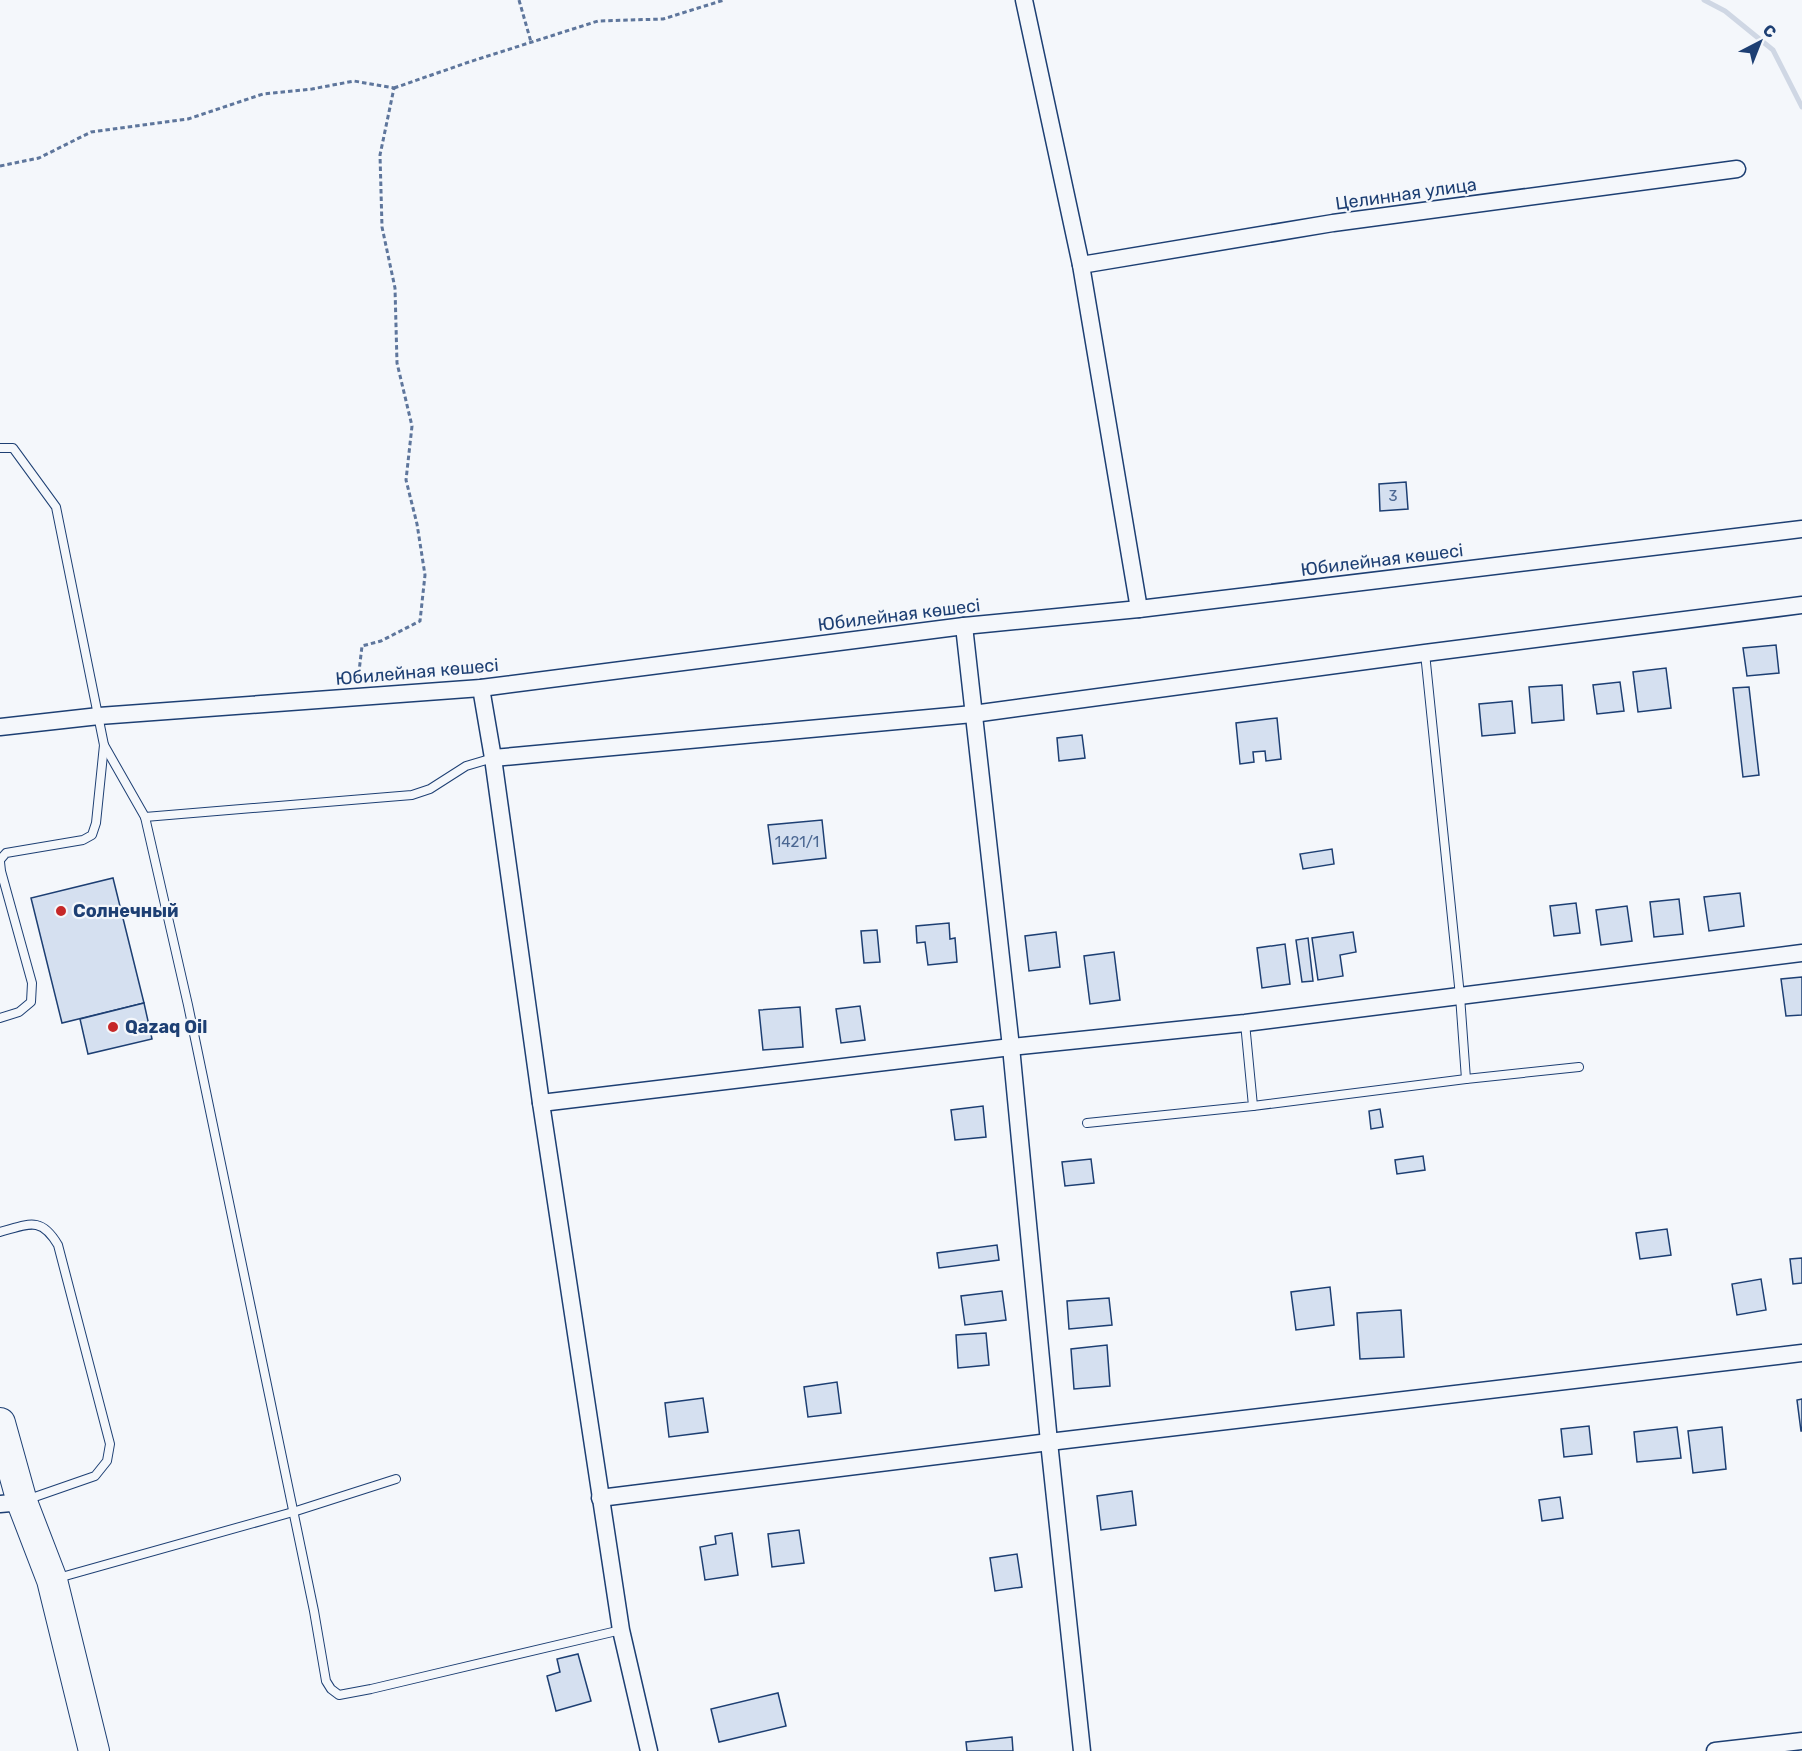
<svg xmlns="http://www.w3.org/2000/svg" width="1802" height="1751" font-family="Rubik,sans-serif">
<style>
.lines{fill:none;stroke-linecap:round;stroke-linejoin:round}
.stream{stroke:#cfd7e4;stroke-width:5}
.building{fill:#d5e0f0;stroke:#1d3f73;stroke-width:1.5}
.lane-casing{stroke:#1d3f73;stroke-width:10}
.street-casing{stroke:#1d3f73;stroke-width:19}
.highway-casing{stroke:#1d3f73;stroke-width:32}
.path{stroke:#5e769c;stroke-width:3;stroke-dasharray:4.5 3;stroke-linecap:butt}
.lane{stroke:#f4f7fb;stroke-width:8}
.street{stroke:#f4f7fb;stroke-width:16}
.highway{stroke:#f4f7fb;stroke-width:30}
.poi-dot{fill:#c62828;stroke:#f4f7fb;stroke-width:2}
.labels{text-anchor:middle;stroke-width:4.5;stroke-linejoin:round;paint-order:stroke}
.number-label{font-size:15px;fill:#4b6792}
.street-label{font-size:18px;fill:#1d3f73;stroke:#f4f7fb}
.poi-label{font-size:18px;font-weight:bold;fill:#1d3f73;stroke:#f4f7fb;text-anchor:start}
</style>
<rect width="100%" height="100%" fill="#f4f7fb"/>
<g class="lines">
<path class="stream" d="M1704,0L1725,11L1773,50L1802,107"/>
</g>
<g class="building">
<path d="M1406,482L1408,509L1380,511L1379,484Z"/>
<path d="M1776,645L1779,673L1747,676L1743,648Z"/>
<path d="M1666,668L1671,708L1638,712L1633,672Z"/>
<path d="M1620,682L1624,711L1597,714L1593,685Z"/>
<path d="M1562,685L1564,720L1532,723L1529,687Z"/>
<path d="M1749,687L1759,775L1743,777L1733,688Z"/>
<path d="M1512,701L1515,733L1482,736L1479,704Z"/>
<path d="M1277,718L1281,759L1266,761L1265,751L1253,752L1254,762L1240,764L1236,723Z"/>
<path d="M1082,735L1085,758L1059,761L1057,738Z"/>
<path d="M822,820L826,858L773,864L768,825Z"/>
<path d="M1332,849L1334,864L1303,869L1300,854Z"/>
<path d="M113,878L144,1003L62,1023L31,898Z"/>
<path d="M1740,893L1744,926L1709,931L1704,897Z"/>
<path d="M1679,899L1683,934L1654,937L1650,902Z"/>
<path d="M1576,903L1580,933L1554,936L1550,906Z"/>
<path d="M1627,906L1632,941L1601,945L1596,910Z"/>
<path d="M949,923L950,939L955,938L957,962L928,965L925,942L917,943L916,926Z"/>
<path d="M877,930L880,962L864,963L861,931Z"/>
<path d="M1056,932L1060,967L1029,971L1025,936Z"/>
<path d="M1353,932L1356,952L1340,955L1343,976L1318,980L1312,938Z"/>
<path d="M1308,938L1313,981L1302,982L1296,940Z"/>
<path d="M1285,944L1290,984L1262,988L1257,948Z"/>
<path d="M1114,952L1120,1000L1090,1004L1084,956Z"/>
<path d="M1802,977V1015L1786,1016L1781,979Z"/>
<path d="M144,1003L152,1039L88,1054L80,1019Z"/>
<path d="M860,1006L865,1040L841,1043L836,1009Z"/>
<path d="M800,1007L803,1047L763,1050L759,1010Z"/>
<path d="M983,1106L986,1137L955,1140L951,1110Z"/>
<path d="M1380,1109L1383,1127L1371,1129L1369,1111Z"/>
<path d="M1423,1156L1425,1170L1397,1174L1395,1160Z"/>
<path d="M1091,1159L1094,1183L1065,1186L1062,1162Z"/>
<path d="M1667,1229L1671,1255L1640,1259L1636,1233Z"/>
<path d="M997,1245L999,1260L939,1268L937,1253Z"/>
<path d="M1802,1258V1283L1793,1284L1790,1259Z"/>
<path d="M1761,1279L1766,1310L1737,1315L1732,1284Z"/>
<path d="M1330,1287L1334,1325L1296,1330L1291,1292Z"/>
<path d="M1002,1291L1006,1320L965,1325L961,1296Z"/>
<path d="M1109,1298L1112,1325L1069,1329L1067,1301Z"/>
<path d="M1401,1310L1404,1357L1360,1359L1357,1313Z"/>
<path d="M986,1333L989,1365L958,1368L956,1335Z"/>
<path d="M1107,1345L1110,1386L1074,1389L1071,1349Z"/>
<path d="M837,1382L841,1413L808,1417L804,1387Z"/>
<path d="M703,1398L708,1432L669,1437L665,1403Z"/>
<path d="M1802,1399V1431H1801L1797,1400Z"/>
<path d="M1589,1426L1592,1454L1564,1457L1561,1429Z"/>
<path d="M1677,1427L1681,1458L1637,1462L1634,1432Z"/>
<path d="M1722,1427L1726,1469L1693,1473L1688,1431Z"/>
<path d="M1132,1491L1136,1525L1101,1530L1097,1496Z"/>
<path d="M1560,1497L1563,1518L1542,1521L1539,1500Z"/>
<path d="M799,1530L804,1563L772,1567L768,1534Z"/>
<path d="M732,1533L738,1575L705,1580L700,1547L716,1544L715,1536Z"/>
<path d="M1017,1554L1022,1587L995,1591L990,1558Z"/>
<path d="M578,1654L591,1701L556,1711L547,1676L560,1672L557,1659Z"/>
<path d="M778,1693L786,1726L719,1742L711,1709Z"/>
<path d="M1012,1737L1013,1751H967L966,1742Z"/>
</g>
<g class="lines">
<g class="lane-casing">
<g id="lane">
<path d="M0,448H13L56,507L104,745L96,823L92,835L83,840L6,853L0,860"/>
<path d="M1425,653L1460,996L1466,1079"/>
<path d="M104,745L145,817L188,1005L314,1611L326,1681L331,1689L339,1695L371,1689L621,1630"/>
<path d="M145,817L412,795L430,789L466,766L493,758"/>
<path d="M0,862L1,871L32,983L31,1002L19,1012L0,1018"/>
<path d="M1253,1106L1466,1079L1579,1067"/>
<path d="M1087,1123L1253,1106L1245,1023"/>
<path d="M0,1232C29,1224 41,1216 58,1245L110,1444L107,1461L95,1476L26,1500"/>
<path d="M58,1578L293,1512L396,1479"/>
</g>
</g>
<g class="street-casing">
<g id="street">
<path d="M1024,0L1081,265L1139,609"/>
<path d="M1081,265L1333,223L1737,169"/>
<path d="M964,626L1011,1047L1049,1442L1082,1751"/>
<path d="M481,688L493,758L541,1103L621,1630L649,1751"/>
<path d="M0,727L99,716L481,688L964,626L1139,609L1802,529"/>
<path d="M493,758L973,714L1425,653L1802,605"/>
<path d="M541,1103L1011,1047L1245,1023L1802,953"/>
<path d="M600,1498L1049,1442L1802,1353"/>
<path d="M0,1504L22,1502"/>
<path d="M1715,1751L1802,1741"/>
</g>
</g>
<g class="highway-casing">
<path id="highway" d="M0,1423L22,1502L52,1580L94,1751"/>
</g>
<g class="path">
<path d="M519,0L531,42"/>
<path d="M394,88L469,62L598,21L663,19L724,0"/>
<path d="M0,166L39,158L91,132L188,119L263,94L312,89L354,81L394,88L380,155L382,227L395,288L397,363L412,426L406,480L417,524L425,575L420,621L381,641L362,646L358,680"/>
</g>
<use href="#lane" class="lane"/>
<use href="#street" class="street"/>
<use href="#highway" class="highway"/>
</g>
<g class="poi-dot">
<circle cx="61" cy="911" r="6"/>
<circle cx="113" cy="1027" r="6"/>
</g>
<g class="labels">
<g class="number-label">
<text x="1393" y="501">3</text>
<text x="797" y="847">1421/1</text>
</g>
<g class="street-label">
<text transform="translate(1406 194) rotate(-8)" y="6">Целинная улица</text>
<text transform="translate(1382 560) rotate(-7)" y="6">Юбилейная көшесі</text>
<text transform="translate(899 615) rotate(-7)" y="6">Юбилейная көшесі</text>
<text transform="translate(417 672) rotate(-5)" y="6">Юбилейная көшесі</text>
</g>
<g class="poi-label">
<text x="73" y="917">Солнечный</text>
<text x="125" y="1033">Qazaq Oil</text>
</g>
</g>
<g transform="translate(1760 42) rotate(42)" stroke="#f4f7fb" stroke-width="4.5" paint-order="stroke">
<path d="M0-4.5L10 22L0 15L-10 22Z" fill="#1d3f73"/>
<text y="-9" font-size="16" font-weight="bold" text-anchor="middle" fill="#1d3f73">С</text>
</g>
</svg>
